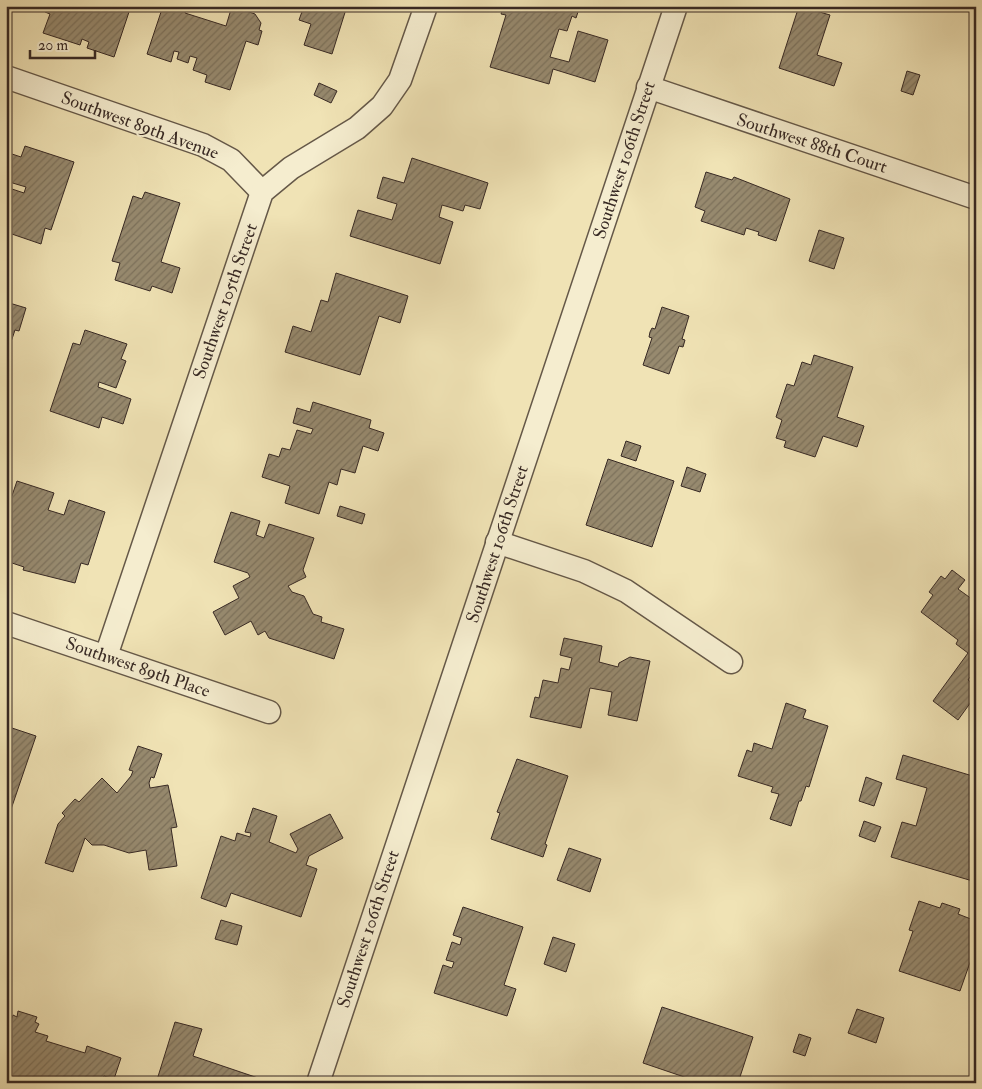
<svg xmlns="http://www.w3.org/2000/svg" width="982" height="1089" font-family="'IM FELL Double Pica',serif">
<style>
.building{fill:url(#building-hatch);stroke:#372924}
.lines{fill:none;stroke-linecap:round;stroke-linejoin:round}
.street-casing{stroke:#655848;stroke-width:25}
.street{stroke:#f5edcf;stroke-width:22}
.labels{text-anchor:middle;stroke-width:4;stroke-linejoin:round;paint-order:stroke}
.street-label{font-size:18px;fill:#372924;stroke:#f5edcf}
</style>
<defs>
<pattern id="building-hatch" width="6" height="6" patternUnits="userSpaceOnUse" patternTransform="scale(1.25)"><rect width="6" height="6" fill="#978a6f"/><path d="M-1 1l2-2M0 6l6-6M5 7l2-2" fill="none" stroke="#7c715b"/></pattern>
</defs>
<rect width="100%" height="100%" fill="#f0e3b5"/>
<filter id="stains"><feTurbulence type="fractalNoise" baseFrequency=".004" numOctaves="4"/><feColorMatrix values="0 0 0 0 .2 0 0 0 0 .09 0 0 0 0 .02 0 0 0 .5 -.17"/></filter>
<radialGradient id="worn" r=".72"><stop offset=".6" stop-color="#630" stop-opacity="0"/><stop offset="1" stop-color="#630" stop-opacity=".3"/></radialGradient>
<g class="building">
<path d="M38,6H131L114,57L87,48L89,42L82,39L80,45L43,33L50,14L45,12L46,9Z"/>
<path d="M163,6H187L185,13L226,26L232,6L255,14L261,23L259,30L262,31L258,45L246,41L230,90L205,82L207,75L193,70L197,58L190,56L188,63L177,59L179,52L174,51L171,62L147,54Z"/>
<path d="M304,6H347L332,54L304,45L311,24L299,20Z"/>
<path d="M504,6H580L576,18L572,16L567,31L559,29L550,57L569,62L578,31L608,40L595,82L553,69L549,84L490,67L506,15L501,14Z"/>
<path d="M799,6L830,15L817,55L842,63L834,86L779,68Z"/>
<path d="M907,71L920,75L913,95L901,91Z"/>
<path d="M319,83L337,91L331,103L314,95Z"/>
<path d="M25,146L74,162L51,230L45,228L41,244L6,232V196L9,188L24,193L26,187L6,181V152L21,157Z"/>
<path d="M412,158L488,183L480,209L465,205L463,211L442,205L439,217L453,222L440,264L350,236L358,210L392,220L397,204L377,198L380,187L383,177L404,183Z"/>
<path d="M706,172L732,180L734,177L790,199L776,241L758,235L759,232L746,228L744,235L701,221L705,211L695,207Z"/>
<path d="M145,192L180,203L161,262L180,268L172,293L152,286L150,291L115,280L120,263L112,261L133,196L142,199Z"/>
<path d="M819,230L844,238L834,269L809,261Z"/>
<path d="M336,273L408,296L400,323L379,316L360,375L285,352L293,326L311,332L321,300L328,302Z"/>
<path d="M6,302L26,308L19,331L15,330L6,357Z"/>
<path d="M662,307L689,316L682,339L685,340L683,347L679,346L669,374L643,365L652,338L649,337L650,332L652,328L655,329Z"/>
<path d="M85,330L127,344L121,359L126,361L116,388L99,382L98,387L131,399L123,424L102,417L99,428L50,411L73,343L80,345Z"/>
<path d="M814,355L853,367L837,417L864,426L857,447L823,436L815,457L784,447L786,441L776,438L782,420L776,417L787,384L794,386L802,362L811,365Z"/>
<path d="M313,402L371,420L369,428L384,433L378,451L363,446L355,473L341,469L337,485L329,482L319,514L285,503L290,486L262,477L269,454L279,457L282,448L290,450L297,430L311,434L313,429L293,423L297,408L310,412Z"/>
<path d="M626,441L641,446L636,461L621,456Z"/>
<path d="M608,459L674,481L652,547L586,525Z"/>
<path d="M687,467L706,474L700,492L681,486Z"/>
<path d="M17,481L54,493L48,510L64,515L69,500L105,512L88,565L81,563L75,583L23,570L24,567L6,561V513Z"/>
<path d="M340,506L365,514L362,524L337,516Z"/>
<path d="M231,512L260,521L256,535L264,538L269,524L314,538L303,570L306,577L288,586L292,592L304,596L313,614L322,617L321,622L344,629L334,659L269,638L265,631L258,635L251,621L225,635L213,612L239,598L233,586L250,577L248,573L214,562Z"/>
<path d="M952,570L965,580L958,589L976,602V682L970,677L968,680L976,686V695L958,720L933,701L968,653L956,644L958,640L921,612L933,595L929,592L941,576L945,579Z"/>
<path d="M564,638L602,646L599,662L618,667L619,663L630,657L650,661L637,721L608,715L612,692L590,688L581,728L530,717L535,697L539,698L543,680L558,683L561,668L569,670L572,658L560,655Z"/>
<path d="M6,697L11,699L6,712Z"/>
<path d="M786,703L806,710L803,718L828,726L809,787L806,786L801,801H799L791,826L770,819L779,794L771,792L773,787L738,776L747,750L752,752L754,743L772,749Z"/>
<path d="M6,726L36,736L6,824Z"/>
<path d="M138,746L162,754L154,778L151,777L149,783L150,788L168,785L177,827L171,828L177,866L149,870L146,850L129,853L104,845H92L85,838L73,872L45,863L58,824L65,816L62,813L75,799L79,802L102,778L117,793L131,776L133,771L129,770Z"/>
<path d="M903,755L976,777V824L970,842L976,843V882L891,857L902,822L916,826L927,788L896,779Z"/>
<path d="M517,759L568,776L545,844L547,845L543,857L491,839L500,813L497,812Z"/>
<path d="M866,777L882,783L874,806L859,801Z"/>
<path d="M253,808L277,816L269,842L296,853L298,849L290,834L330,814L343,838L309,856L306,865L317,869L301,917L231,893L226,907L201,898L221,836L235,841L237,833L250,837L251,833L245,832Z"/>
<path d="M864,821L881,827L875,842L859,836Z"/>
<path d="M569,848L601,859L590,892L557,880Z"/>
<path d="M919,901L940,908L942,903L960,909L958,914L976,921V955L973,954L960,991L899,971L913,931L909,930Z"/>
<path d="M463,907L523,927L504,985L516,989L507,1016L434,993L443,965L452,968L454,962L446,960L452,942L460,945L462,938L453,935Z"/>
<path d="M221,920L242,926L237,945L215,939Z"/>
<path d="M553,937L575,944L566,972L544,964Z"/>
<path d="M662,1007L753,1037L738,1083H702L643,1063Z"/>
<path d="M857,1009L884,1018L876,1043L848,1033Z"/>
<path d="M18,1011L37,1017L35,1022L39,1024L35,1032L48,1036L46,1041L85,1053L87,1046L121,1058L114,1079L104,1076L101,1083H6V1035L13,1015L17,1017Z"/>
<path d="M175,1022L202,1029L193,1056L267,1081V1083H156Z"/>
<path d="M799,1034L811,1038L805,1056L793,1052Z"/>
</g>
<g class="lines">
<g class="street-casing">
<g id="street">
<path d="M6,77L203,145L231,160L262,192"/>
<path d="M648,87L976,198"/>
<path d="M497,542L584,571L626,591L731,662"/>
<path d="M6,623L269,712"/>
<path d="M106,656L262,192L291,168L357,128L382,106L400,80L426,6"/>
<path d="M318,1083L676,6"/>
</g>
</g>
<use href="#street" class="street"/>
</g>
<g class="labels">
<g class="street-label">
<text transform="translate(140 125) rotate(20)" y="6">Southwest 89th Avenue</text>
<text transform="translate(812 143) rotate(18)" y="6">Southwest 88th Court</text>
<text transform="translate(624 160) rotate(-72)" y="6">Southwest 106th Street</text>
<text transform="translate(225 301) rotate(-71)" y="6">Southwest 105th Street</text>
<text transform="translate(497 544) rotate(-72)" y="6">Southwest 106th Street</text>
<text transform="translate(138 667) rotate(19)" y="6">Southwest 89th Place</text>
<text transform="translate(368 929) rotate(-72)" y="6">Southwest 106th Street</text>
</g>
</g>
<rect width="982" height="1089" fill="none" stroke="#f0e3b5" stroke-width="25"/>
<rect x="8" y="8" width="967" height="1074" fill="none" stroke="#372924" stroke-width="2.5"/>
<rect x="12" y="12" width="957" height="1064" fill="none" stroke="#372924"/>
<path d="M30 50v8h65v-8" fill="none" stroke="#372924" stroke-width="2.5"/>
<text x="38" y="50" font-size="15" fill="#372924" stroke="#f5edcf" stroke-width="4" paint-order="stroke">20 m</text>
<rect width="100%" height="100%" filter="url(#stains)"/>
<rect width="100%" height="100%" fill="url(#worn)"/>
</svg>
